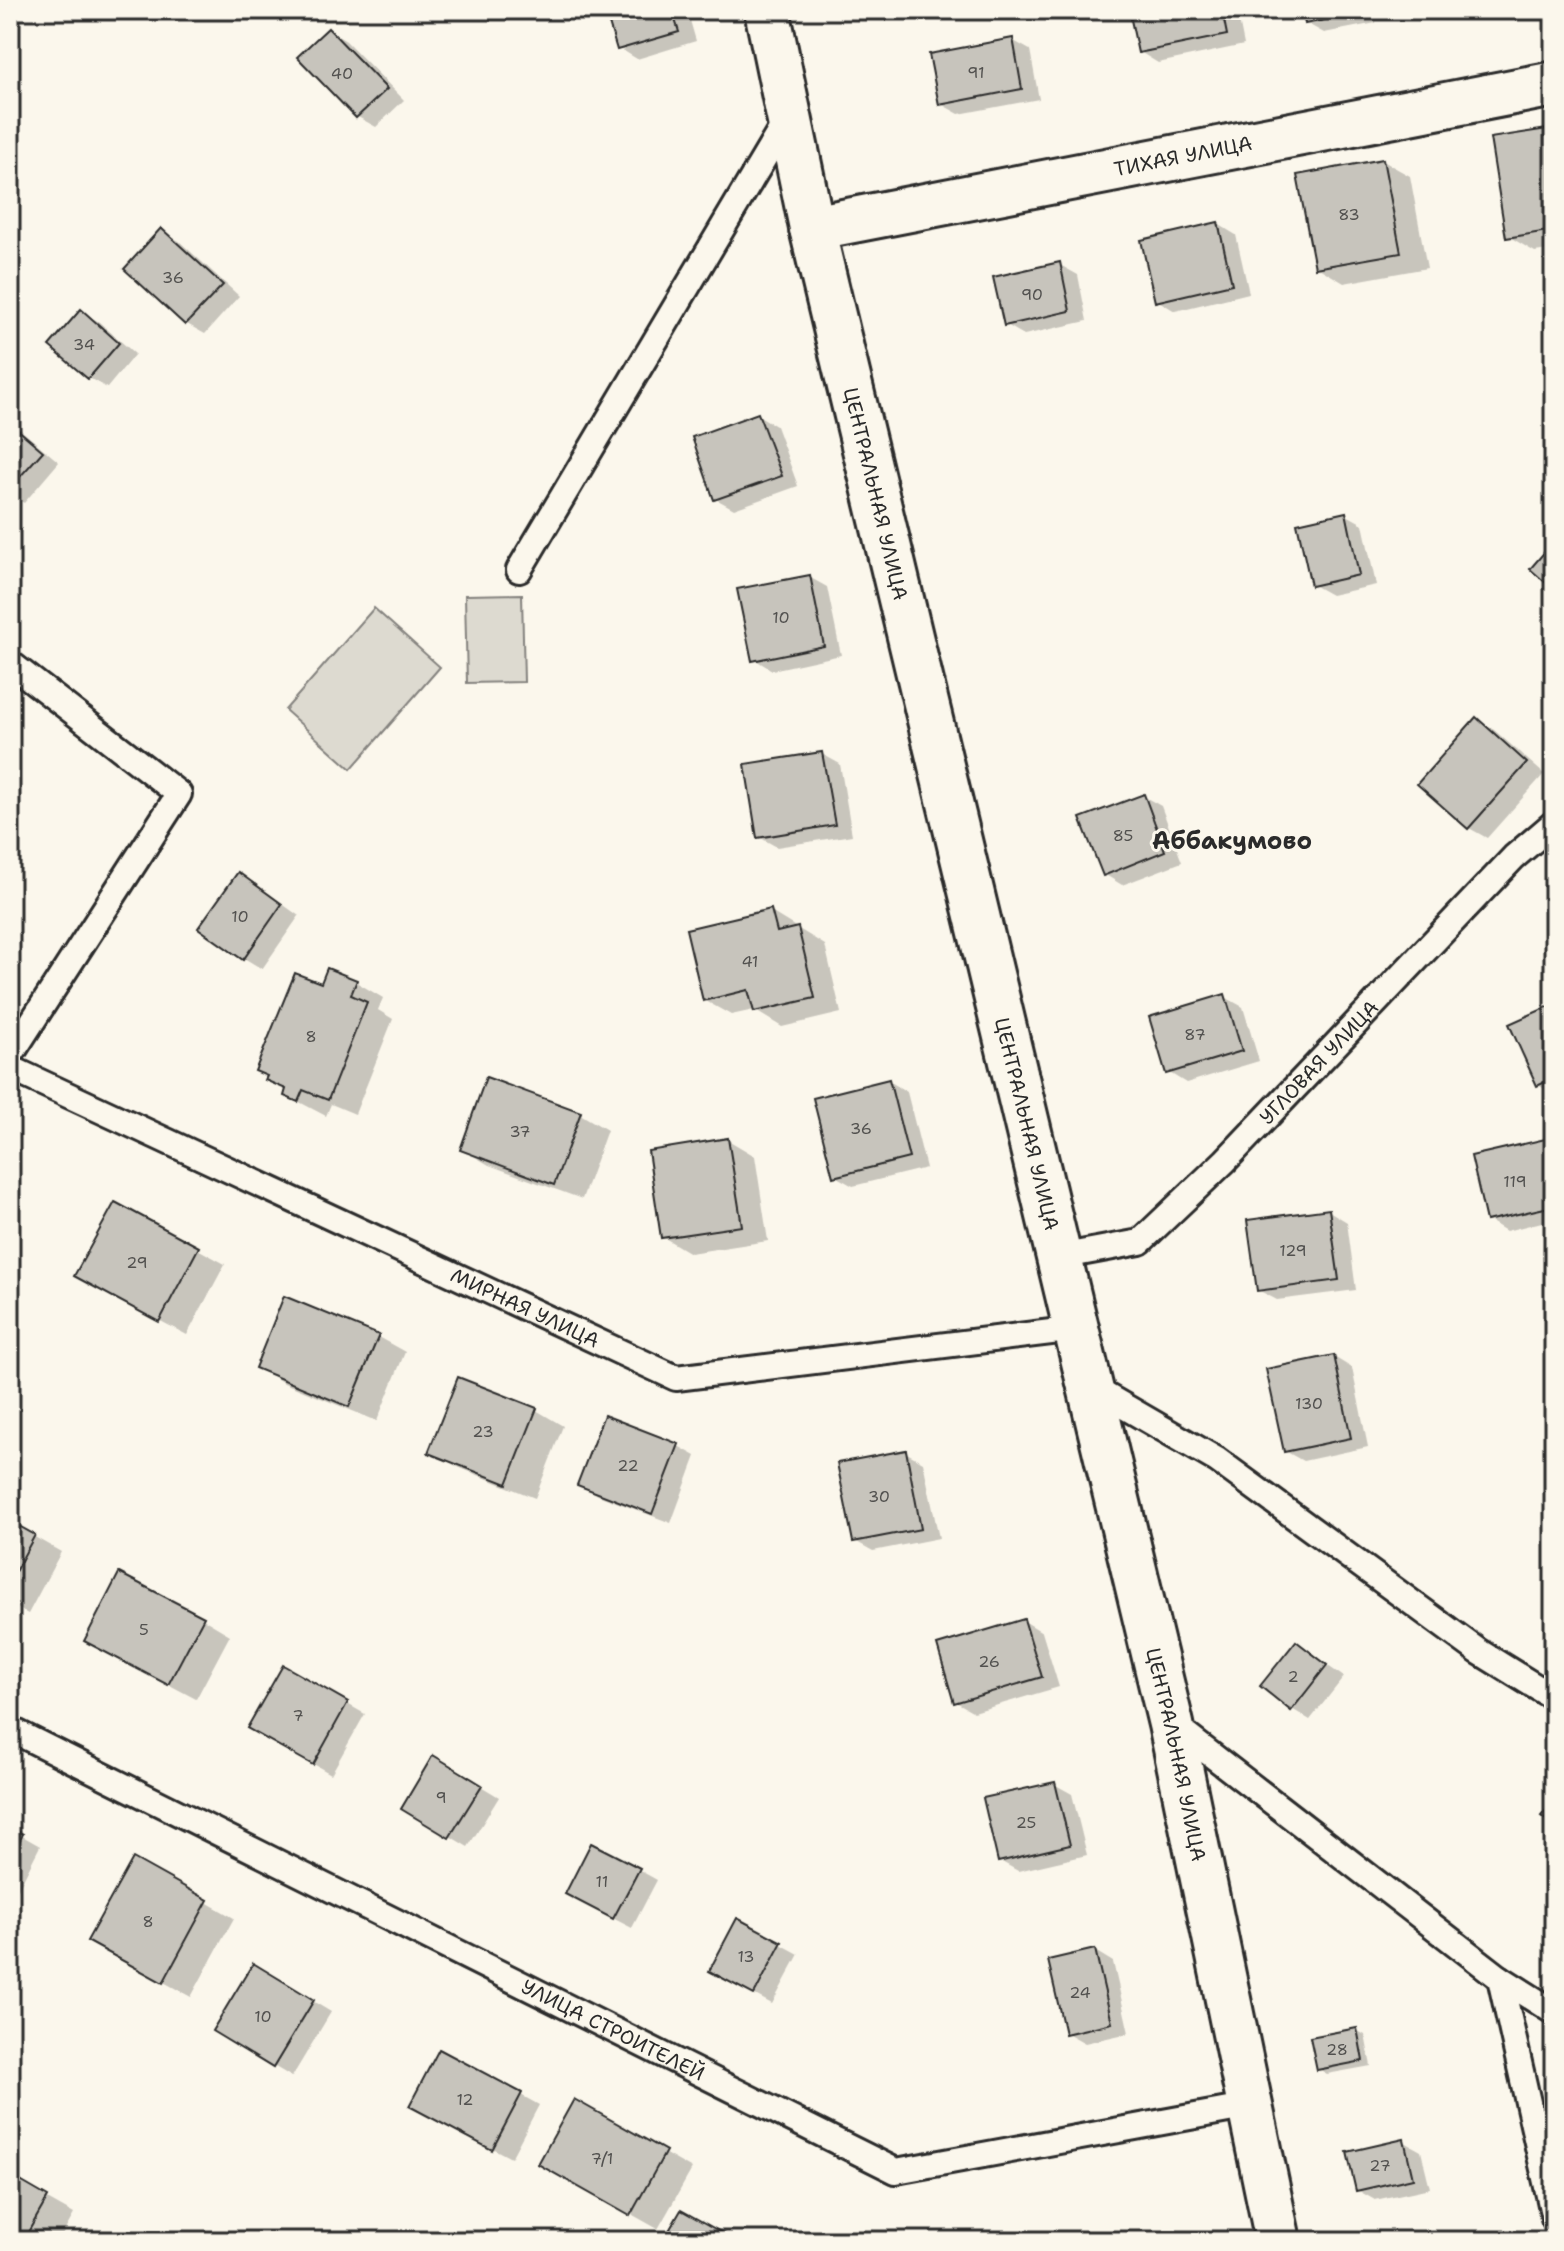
<svg xmlns="http://www.w3.org/2000/svg" width="1564" height="2251" font-family="'Shantell Sans',sans-serif">
<style>
.green{fill:#dddad0;stroke:#84827e;stroke-width:2}
.shadow{fill:#0003}
.building{fill:#c7c4bc;stroke:#2b2b2b;stroke-width:2}
.lines{fill:none;stroke-linecap:round;stroke-linejoin:round}
.service-casing{stroke:#2b2b2b;stroke-width:30}
.minor-casing{stroke:#2b2b2b;stroke-width:50}
.service{stroke:#fbf7ec;stroke-width:24}
.minor{stroke:#fbf7ec;stroke-width:44}
.labels{text-anchor:middle;stroke-width:6;stroke-linejoin:round;paint-order:stroke}
.number-label{font-size:16px;fill:#52514f}
.street-label{font-size:20px;fill:#2b2b2b;stroke:#fbf7ec}
.quarter-label{font-size:24px;font-weight:bold;fill:#2b2b2b;stroke:#fbf7ec}
</style>
<rect width="100%" height="100%" fill="#fbf7ec"/>
<filter id="ink" filterUnits="userSpaceOnUse"><feTurbulence type="fractalNoise" baseFrequency=".0125" numOctaves="2"/><feDisplacementMap in="SourceGraphic" scale="16" xChannelSelector="R" yChannelSelector="G"/><feConvolveMatrix kernelMatrix="1 2 1 2 8 2 1 2 1" color-interpolation-filters="sRGB"/></filter>
<g filter="url(#ink)">
<g class="green">
<path d="M522,594L524,682L467,683L465,595Z"/>
<path d="M374,608L440,667L351,769L285,710Z"/>
</g>
<g class="shadow">
<path d="M608,10H687L696,41L637,59L619,48Z"/>
<path d="M1131,10H1237L1244,45L1158,63L1140,52Z"/>
<path d="M1304,10H1374L1376,23L1324,33L1306,23Z"/>
<path d="M328,30L346,41L404,100L376,127L358,117L300,57Z"/>
<path d="M1012,40L1030,50L1039,99L959,114L941,104Z"/>
<path d="M1554,130V249L1535,252L1508,236Z"/>
<path d="M1383,161L1410,176L1427,268L1344,283L1317,267Z"/>
<path d="M1218,224L1236,235L1249,293L1175,311L1157,300Z"/>
<path d="M161,231L179,241L239,296L205,334L187,324L127,269Z"/>
<path d="M1060,265L1078,275L1087,321L1024,335L1005,324Z"/>
<path d="M81,312L99,322L135,354L107,388L89,378Z"/>
<path d="M758,415L776,426L798,486L734,509L716,499Z"/>
<path d="M10,421L59,462L24,503L10,494Z"/>
<path d="M1345,514L1363,524L1376,585L1331,595L1313,585Z"/>
<path d="M809,577L827,587L841,655L772,670L754,659Z"/>
<path d="M1476,720L1494,730L1544,774L1487,838L1469,828L1420,784Z"/>
<path d="M822,754L840,764L852,835L777,847L759,837Z"/>
<path d="M1143,796L1161,806L1182,862L1122,885L1104,874Z"/>
<path d="M256,885L299,916L262,969L244,958Z"/>
<path d="M771,912L825,945L841,1013L782,1027L754,1010L731,1015L704,1000Z"/>
<path d="M328,971L356,982L383,998L378,1010L393,1019L355,1114L331,1104L326,1116L286,1095L288,1091L268,1079L322,986Z"/>
<path d="M1225,997L1243,1007L1259,1061L1186,1083L1168,1072Z"/>
<path d="M1554,1006V1094L1538,1085Z"/>
<path d="M889,1081L907,1092L926,1168L853,1186L835,1176Z"/>
<path d="M580,1114L607,1130L582,1199L489,1165L462,1149Z"/>
<path d="M1554,1139V1219L1506,1231L1488,1220Z"/>
<path d="M728,1140L755,1156L768,1241L690,1253L663,1237Z"/>
<path d="M115,1204L225,1264L187,1335L104,1291Z"/>
<path d="M1329,1211L1347,1222L1356,1290L1277,1300L1258,1290Z"/>
<path d="M378,1337L405,1352L377,1421L284,1383L257,1367Z"/>
<path d="M1334,1357L1352,1368L1368,1447L1303,1461L1285,1451Z"/>
<path d="M460,1380L536,1410L563,1426L535,1498L458,1467L431,1452Z"/>
<path d="M678,1446L696,1456L671,1523L598,1495L580,1484Z"/>
<path d="M905,1452L923,1462L939,1538L873,1551L855,1541Z"/>
<path d="M10,1523L61,1552L28,1614L10,1604Z"/>
<path d="M203,1619L230,1635L196,1699L113,1655Z"/>
<path d="M1024,1621L1042,1632L1059,1687L974,1712L956,1702Z"/>
<path d="M1296,1644L1344,1677L1310,1720L1292,1709Z"/>
<path d="M284,1668L365,1714L331,1774L250,1728Z"/>
<path d="M434,1758L499,1797L468,1847L403,1808Z"/>
<path d="M1054,1784L1072,1794L1087,1855L1018,1871L1000,1861Z"/>
<path d="M10,1829L40,1846L13,1899L10,1897Z"/>
<path d="M134,1861L234,1918L191,1997L116,1956Z"/>
<path d="M639,1870L657,1880L632,1928L585,1904Z"/>
<path d="M738,1921L799,1954L772,2004L729,1981Z"/>
<path d="M1095,1951L1113,1962L1129,2033L1085,2043L1067,2033Z"/>
<path d="M254,1966L331,2012L292,2077L215,2031Z"/>
<path d="M1356,2030L1365,2035L1371,2066L1327,2074L1319,2069Z"/>
<path d="M521,2095L539,2105L511,2158L429,2115Z"/>
<path d="M574,2102L692,2169L658,2229L540,2163Z"/>
<path d="M1403,2141L1421,2151L1430,2188L1375,2200L1357,2190Z"/>
<path d="M10,2178L74,2214L59,2241H10Z"/>
<path d="M541,2235L552,2241H538Z"/>
</g>
<g class="building">
<path d="M605,10H672L679,32L617,50Z"/>
<path d="M1129,10H1222L1227,35L1138,53Z"/>
<path d="M1302,10H1359V13L1305,24Z"/>
<path d="M328,28L387,89L356,118L297,57Z"/>
<path d="M1013,38L1022,89L939,105L929,54Z"/>
<path d="M1554,128V230L1506,238L1490,138Z"/>
<path d="M1383,159L1401,253L1315,268L1297,175Z"/>
<path d="M1218,222L1232,284L1155,302L1141,240Z"/>
<path d="M161,228L223,285L185,325L124,269Z"/>
<path d="M1060,262L1070,311L1004,326L993,277Z"/>
<path d="M81,309L119,343L88,379L49,346Z"/>
<path d="M758,413L782,476L714,500L692,437Z"/>
<path d="M10,423L43,451L10,488Z"/>
<path d="M1346,512L1359,575L1311,586L1297,523Z"/>
<path d="M1554,541V590L1530,569Z"/>
<path d="M810,575L824,646L752,661L737,589Z"/>
<path d="M1476,717L1527,763L1468,829L1417,784Z"/>
<path d="M822,752L835,825L757,838L745,764Z"/>
<path d="M1144,794L1165,851L1103,876L1080,818Z"/>
<path d="M238,872L282,904L243,960L198,928Z"/>
<path d="M771,909L777,932L798,927L815,998L754,1012L748,990L703,1001L686,929Z"/>
<path d="M327,968L357,980L351,995L367,1002L328,1100L303,1090L298,1102L284,1096L286,1089L265,1080L267,1076L255,1071L295,973L321,983Z"/>
<path d="M1225,994L1242,1051L1166,1074L1149,1017Z"/>
<path d="M1554,1004V1078L1537,1086L1509,1024Z"/>
<path d="M486,1077L581,1112L554,1185L460,1150Z"/>
<path d="M889,1079L909,1158L833,1177L813,1098Z"/>
<path d="M1554,1137V1206L1486,1221L1471,1156Z"/>
<path d="M728,1138L742,1226L661,1238L648,1151Z"/>
<path d="M115,1202L199,1247L159,1322L74,1276Z"/>
<path d="M1329,1209L1339,1280L1257,1291L1247,1220Z"/>
<path d="M284,1296L379,1335L349,1407L255,1368Z"/>
<path d="M1334,1355L1351,1438L1284,1452L1266,1369Z"/>
<path d="M458,1377L537,1408L507,1484L428,1453Z"/>
<path d="M604,1415L679,1444L652,1514L577,1485Z"/>
<path d="M906,1450L921,1529L853,1542L837,1463Z"/>
<path d="M10,1521L35,1535L10,1581Z"/>
<path d="M119,1573L204,1617L168,1685L84,1641Z"/>
<path d="M1024,1619L1042,1677L954,1703L937,1645Z"/>
<path d="M1296,1641L1327,1665L1291,1711L1260,1686Z"/>
<path d="M283,1665L348,1702L313,1765L247,1728Z"/>
<path d="M433,1755L482,1785L449,1838L401,1809Z"/>
<path d="M1055,1782L1070,1845L998,1862L983,1798Z"/>
<path d="M1554,1801V1826L1541,1816Z"/>
<path d="M10,1827L23,1834L10,1860Z"/>
<path d="M591,1843L640,1868L613,1919L565,1894Z"/>
<path d="M133,1858L208,1900L163,1983L87,1941Z"/>
<path d="M737,1918L782,1942L754,1995L709,1971Z"/>
<path d="M1095,1949L1112,2023L1065,2034L1048,1960Z"/>
<path d="M253,1963L314,2000L273,2068L212,2031Z"/>
<path d="M1357,2028L1363,2061L1317,2070L1310,2037Z"/>
<path d="M439,2049L522,2093L492,2150L409,2106Z"/>
<path d="M574,2099L666,2151L630,2216L538,2164Z"/>
<path d="M1404,2139L1413,2178L1356,2191L1347,2152Z"/>
<path d="M10,2175L48,2197L23,2241H10Z"/>
<path d="M681,2210L735,2240L734,2241H663Z"/>
<path d="M1164,2235L1166,2241H1131Z"/>
</g>
<g class="lines">
<g class="service-casing">
<g id="service">
<path d="M519,570L789,116"/>
<path d="M10,663L179,794L10,1056"/>
<path id="s1" d="M10,1068L676,1378L1076,1329"/>
<path id="s2" d="M1059,1257L1140,1242L1225,1161L1514,857L1554,823"/>
<path d="M1091,1387L1217,1460L1478,1651L1554,1698"/>
<path d="M1173,1725L1500,1978L1554,2012"/>
<path id="s3" d="M10,1729L896,2171L1250,2106"/>
<path d="M1500,1978L1554,2218"/>
</g>
</g>
<g class="minor-casing">
<g id="minor">
<path id="s4" d="M767,10L812,228L1171,1724L1278,2241"/>
<path id="s5" d="M812,228L1554,84"/>
</g>
</g>
<use href="#service" class="service"/>
<use href="#minor" class="minor"/>
</g>
</g>
<g class="labels">
<g class="number-label">
<text x="976" y="78">91</text>
<text x="342" y="79">40</text>
<text x="1349" y="220">83</text>
<text x="173" y="283">36</text>
<text x="1032" y="300">90</text>
<text x="84" y="350">34</text>
<text x="781" y="623">10</text>
<text x="1123" y="841">85</text>
<text x="240" y="922">10</text>
<text x="750" y="967">41</text>
<text x="1195" y="1040">87</text>
<text x="311" y="1042">8</text>
<text x="861" y="1134">36</text>
<text x="520" y="1137">37</text>
<text x="1515" y="1187">119</text>
<text x="1293" y="1256">129</text>
<text x="137" y="1268">29</text>
<text x="1309" y="1409">130</text>
<text x="483" y="1437">23</text>
<text x="628" y="1471">22</text>
<text x="879" y="1502">30</text>
<text x="144" y="1635">5</text>
<text x="989" y="1667">26</text>
<text x="1293" y="1682">2</text>
<text x="298" y="1721">7</text>
<text x="441" y="1803">9</text>
<text x="1026" y="1828">25</text>
<text x="602" y="1887">11</text>
<text x="148" y="1927">8</text>
<text x="746" y="1962">13</text>
<text x="1080" y="1998">24</text>
<text x="263" y="2022">10</text>
<text x="1337" y="2055">28</text>
<text x="465" y="2105">12</text>
<text x="602" y="2164">7/1</text>
<text x="1380" y="2171">27</text>
</g>
<g class="street-label">
<text dy="7" stroke="none"><textPath href="#s5" startOffset="378">ТИХАЯ УЛИЦА</textPath></text>
<text dy="7" stroke="none"><textPath href="#s4" startOffset="496">ЦЕНТРАЛЬНАЯ УЛИЦА</textPath></text>
<text dy="7" stroke="none"><textPath href="#s2" startOffset="336">УГЛОВАЯ УЛИЦА</textPath></text>
<text dy="7" stroke="none"><textPath href="#s4" startOffset="1144">ЦЕНТРАЛЬНАЯ УЛИЦА</textPath></text>
<text dy="7" stroke="none"><textPath href="#s1" startOffset="568">МИРНАЯ УЛИЦА</textPath></text>
<text dy="7" stroke="none"><textPath href="#s4" startOffset="1792">ЦЕНТРАЛЬНАЯ УЛИЦА</textPath></text>
<text dy="7" stroke="none"><textPath href="#s3" startOffset="674">УЛИЦА СТРОИТЕЛЕЙ</textPath></text>
</g>
<g class="quarter-label">
<text x="1232" y="849">Аббакумово</text>
</g>
</g>
<rect width="1564" height="2251" fill="none" stroke="#fbf7ec" stroke-width="40"/>
<rect x="20" y="20" width="1524" height="2211" fill="none" stroke="#2b2b2b" stroke-width="3" filter="url(#ink)"/>
</svg>
